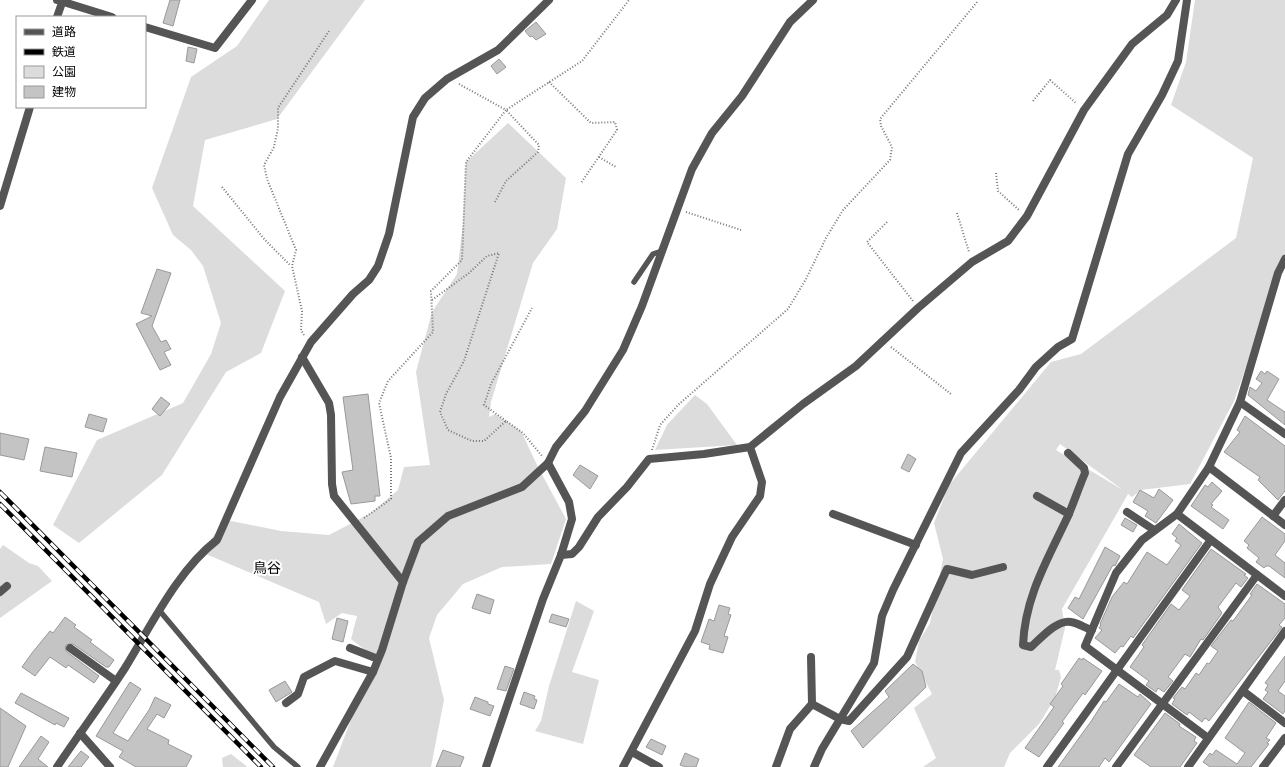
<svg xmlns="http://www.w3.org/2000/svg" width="1285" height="767" font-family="'Archivo Narrow','Noto Sans JP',sans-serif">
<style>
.green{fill:#dcdcdc;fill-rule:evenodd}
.building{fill:#c4c4c4;stroke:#999}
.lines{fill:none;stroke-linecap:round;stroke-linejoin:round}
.path{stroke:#777;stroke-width:2;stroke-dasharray:1 2;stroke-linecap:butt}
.lane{stroke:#555;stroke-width:5.5}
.street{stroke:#555;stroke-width:8}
.rail-casing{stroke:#000;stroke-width:4.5}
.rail{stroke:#fff;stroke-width:3;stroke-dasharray:9;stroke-linecap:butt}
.labels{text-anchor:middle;stroke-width:4;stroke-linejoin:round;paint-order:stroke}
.quarter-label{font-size:14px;fill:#000;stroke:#fff}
</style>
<rect width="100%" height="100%" fill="#fff"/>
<g class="green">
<path d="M269,0H365L277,119L205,140L193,206L285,291L261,353L226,372L162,475L79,543L53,525L97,440L183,403L211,354L221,323L203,266L191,250L173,235L152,188L191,77L237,46Z"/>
<path d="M1195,0H1285V256L1234,401L1190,484L1141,490L1132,497L1128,494L1062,609L1065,628L1055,670H1059L1061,677L1055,698L1039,724L1010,753L1004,767H923L936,758L914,708L932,694L915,662L919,641L930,623L943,559L934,523L949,485L1051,362L1081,354L1236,238L1253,158L1171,105L1186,62ZM1060,444L1123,490L1056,450Z"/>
<path d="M508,123L566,178L557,229L533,263L491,402L489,417L495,414L521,431L538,467L566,519L551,564L502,567L463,584L437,615L429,638L444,700L431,767H333L360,696L375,666L373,656L351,639L357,616L342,613L326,624L319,602L201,552L226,520L281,531L329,535L371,513L398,490L404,467L430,465L416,372L432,312L457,274L463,224L466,162Z"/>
<path d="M695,395L707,404L737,445L655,450L667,425Z"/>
<path d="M3,545L29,563L38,566L52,581L0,618V549Z"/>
<path d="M576,601L594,611L572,672L599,680L583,744L535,731L541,721L549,686Z"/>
<path d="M231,754L245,765L247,767H223L222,758Z"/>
</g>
<g class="building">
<path d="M170,0H180L173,26L163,23Z"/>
<path d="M536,22L546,34L536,40L532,36L530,37L525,31Z"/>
<path d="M188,47L197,49L194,63L186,61Z"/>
<path d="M499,59L506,67L497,74L491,66Z"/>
<path d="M157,269L171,273L152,326L161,342L166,340L171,349L164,352L171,365L160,370L136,324L152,316L141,313Z"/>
<path d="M1261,371L1265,374L1267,371L1279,379L1267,400L1285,412V425L1248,395L1250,387L1256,391L1262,383L1256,379Z"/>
<path d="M368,394L380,496H375V501L351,504L342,472L353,470L343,397Z"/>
<path d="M161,397L170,404L160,416L152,409Z"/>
<path d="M89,414L107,419L103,432L85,427Z"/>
<path d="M1245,416L1285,446V491L1278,500L1258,480L1260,477L1224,452L1240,432L1237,430Z"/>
<path d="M0,433L29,439L24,460L0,455Z"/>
<path d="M45,447L77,453L72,477L40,471Z"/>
<path d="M908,454L916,459L909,472L901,468Z"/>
<path d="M580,465L598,476L590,489L573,475Z"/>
<path d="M1212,482L1222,491L1211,504L1213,505L1211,507L1229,520L1223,529L1191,506L1205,485L1208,487Z"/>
<path d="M1159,489L1173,500L1156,523L1145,516L1148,511L1133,502L1140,490L1154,498Z"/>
<path d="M1262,517L1285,534V541L1275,555L1285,563V578L1269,566H1266L1264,568L1256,562L1259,558L1247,548L1249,545L1244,541Z"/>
<path d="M1125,518L1137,525L1133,532L1121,525Z"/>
<path d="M1179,524L1202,543L1133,638L1131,636L1123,647L1121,646L1115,653L1095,638L1102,630L1099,628L1101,625L1100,624L1112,597L1124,582L1127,584L1147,552L1167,565L1181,545L1175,541L1177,538L1172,534Z"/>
<path d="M1105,547L1120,556L1115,566L1113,565L1083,619L1068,608L1075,597L1079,599Z"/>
<path d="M1211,549L1246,574L1244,575L1248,578L1241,587L1236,583L1218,607L1222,613L1203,640L1201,639L1190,657L1185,654L1168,677L1173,681L1164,692L1158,688L1156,692L1146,685L1149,681L1130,667L1144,647L1142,645L1171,604L1179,610L1190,596L1182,590Z"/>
<path d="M1257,584L1285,604V618L1279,625L1282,627L1209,721L1205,718L1202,722L1189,712L1187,715L1172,704L1175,699L1173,698L1182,687L1185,689L1196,673L1199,675L1207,663L1209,664L1218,651L1211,646L1231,620L1233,621L1252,595L1250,594Z"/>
<path d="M477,594L494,600L490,614L472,608Z"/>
<path d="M719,605L730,608L728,614L731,615L724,636L728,637L723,653L709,649L710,645L701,642L709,619L714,621Z"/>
<path d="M552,614L569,619L566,627L549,622Z"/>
<path d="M65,617L76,625L74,627L92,640L90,642L114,660L109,667H106L73,644L66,645L65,648L67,652L99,676L94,683L68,665L66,668L50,657L35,676L22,667L32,653L50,631L53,633Z"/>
<path d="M337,618L348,621L343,642L332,639Z"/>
<path d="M1285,656V681L1278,691L1285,696V711L1283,714L1263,699L1268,692L1265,690L1268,685L1265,683Z"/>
<path d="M1079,658L1082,660L1083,658L1102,671L1085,695L1083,693L1062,722L1064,723L1039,757L1025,748L1054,707L1050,704L1063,686L1061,684Z"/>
<path d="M913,664L922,671L926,687L863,748L851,731L889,697L885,691Z"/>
<path d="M505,666L514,669L506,691L497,689Z"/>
<path d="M285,681L292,692L276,702L269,690Z"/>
<path d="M130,682L141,689L113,733L128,741L149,710L155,697L171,705L164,718L157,714L147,729L169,740L168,744L192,756L186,767H136L119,757L123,751L96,736Z"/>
<path d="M1119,684L1138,697L1140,694L1151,704L1109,762L1105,758L1099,767H1058L1092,720L1104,701L1106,702Z"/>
<path d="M524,692L535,696L534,699L537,700L534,709L520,704Z"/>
<path d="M21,693L69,718L64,727L56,723L55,725L15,703Z"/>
<path d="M475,697L488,702V704L494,706L490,716L470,709Z"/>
<path d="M1249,702L1276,723L1266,738L1270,740L1267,743L1269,744L1251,767H1210L1203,762L1210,753L1212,755L1216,750L1237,764L1245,753L1225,738Z"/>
<path d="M0,708L26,726L8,767H0Z"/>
<path d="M1165,713L1180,724L1179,726L1196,737L1194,741L1197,743L1180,767H1151L1134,755Z"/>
<path d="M41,736L49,742L38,759L48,767H19Z"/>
<path d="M651,739L666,746L662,755L646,747Z"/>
<path d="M443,750L464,757L460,767H436Z"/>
<path d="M81,751L89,757L81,767H68Z"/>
<path d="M685,753L699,759L696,767H686L680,765Z"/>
</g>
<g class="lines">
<g class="path">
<path d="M549,82L591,123L615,122L617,130L581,183"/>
<path d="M1033,101L1050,80L1077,104"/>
<path d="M599,157L616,167"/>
<path d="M996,173L998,191L1019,210"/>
<path d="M222,187L265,240L291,266"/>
<path d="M495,202L506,181L538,152L539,145L506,110L582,61L629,0"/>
<path d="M686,212L741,230"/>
<path d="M957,213L969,252"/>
<path d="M887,222L867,242L913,301"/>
<path d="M432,300L469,273L487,256L499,253L464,361L446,394L440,412L448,430L472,441H484L506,421L523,433L542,456"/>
<path d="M304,335L301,330L302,311L292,266L296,250L267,179L264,165L274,147L278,128V108L329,31"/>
<path d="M891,347L951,394"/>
<path d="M506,421L484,405L491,384L532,308"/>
<path d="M652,450L660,425L678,405L788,309L806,279L826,238L843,210L890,160L892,147L881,126L880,119L978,1"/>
<path d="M364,518L391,499V458L379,403L388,381L433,332L431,291L462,260L466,162L506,110L459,84"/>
</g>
<g class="lane">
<path d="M634,282L653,254L662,251"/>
<path d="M159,610L274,747L298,767"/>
</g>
<g class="street">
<path d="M57,0L112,17"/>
<path d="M57,17L63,0"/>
<path d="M145,27L215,48L252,0"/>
<path d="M0,206L30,107"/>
<path d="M1285,259L1278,273L1240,402L1209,467L1177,514L1285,596"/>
<path d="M302,357L329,403L331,415L332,484L334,496L403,582"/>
<path d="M1240,402L1285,434"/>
<path d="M1068,453L1084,468L1085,473C1079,487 1074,502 1068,516C1048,559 1025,596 1023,645L1031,647C1040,639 1057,619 1071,622C1078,623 1085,628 1092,630"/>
<path d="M1209,467L1285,525"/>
<path d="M1037,496L1069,514"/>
<path d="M1127,512L1154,530"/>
<path d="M833,514L916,545"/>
<path d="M1177,514L1142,540L1116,573L1085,646L1208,738"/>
<path d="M1273,516L1285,500"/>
<path d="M561,555L572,554L579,547L598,517L627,487L649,459L704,454L750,447L803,404L856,366L918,308L972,262L1008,241L1027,216L1084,110L1132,44L1167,15L1176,0"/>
<path d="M0,592L7,586"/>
<path d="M70,648L116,681"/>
<path d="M350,648L378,659"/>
<path d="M811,657L812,704L840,719L849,721L907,657L947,569L972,575L1003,567"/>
<path d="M1243,691L1285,723"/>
<path d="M286,703L298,694L304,677L335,661L373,672"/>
<path d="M80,733L110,767"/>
<path d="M632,752L659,767"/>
<path d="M57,767C79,734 103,702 125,668C151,626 177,571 217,540L280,397L311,342L353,294L369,280L378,266L389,234L413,117L425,98L447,79L498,50L549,0"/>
<path d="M320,767L373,672L382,650L403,582L418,542L448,516L522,487L548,463L556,447L585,411L623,350L642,306L692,169L712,133L742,96L790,22L813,0"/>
<path d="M486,767L543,599L561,555L572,519L569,502L548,463"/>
<path d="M623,767L695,631L710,584L732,537L760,496L762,482L750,447"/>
<path d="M776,767L790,729L812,704"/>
<path d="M814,767L822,749L874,663L882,616L893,590L961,453L1019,390L1036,367L1058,347L1072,339L1128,154L1162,95L1178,61L1187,0"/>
<path d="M1047,767L1210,541"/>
<path d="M1116,767L1257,575"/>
<path d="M1188,767L1285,631"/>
<path d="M1263,767L1285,738"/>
</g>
<g class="rail-casing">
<g id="rail">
<path d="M0,492L273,767"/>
<path d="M0,504L261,767"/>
</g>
</g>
<use href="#rail" class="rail"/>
</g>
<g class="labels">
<g class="quarter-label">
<text x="267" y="573">鳥谷</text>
</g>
</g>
<rect x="16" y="16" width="130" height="92" fill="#ffffff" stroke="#999999"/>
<rect x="24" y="29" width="20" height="6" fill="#555555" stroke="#999999"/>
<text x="52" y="36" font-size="12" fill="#000000">道路</text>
<rect x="24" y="49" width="20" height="6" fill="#000000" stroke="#999999"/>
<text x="52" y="56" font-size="12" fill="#000000">鉄道</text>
<rect x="24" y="66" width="20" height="12" fill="#dcdcdc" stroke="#999999"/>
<text x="52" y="76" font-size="12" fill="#000000">公園</text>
<rect x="24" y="86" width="20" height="12" fill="#c4c4c4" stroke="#999999"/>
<text x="52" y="96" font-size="12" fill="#000000">建物</text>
</svg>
